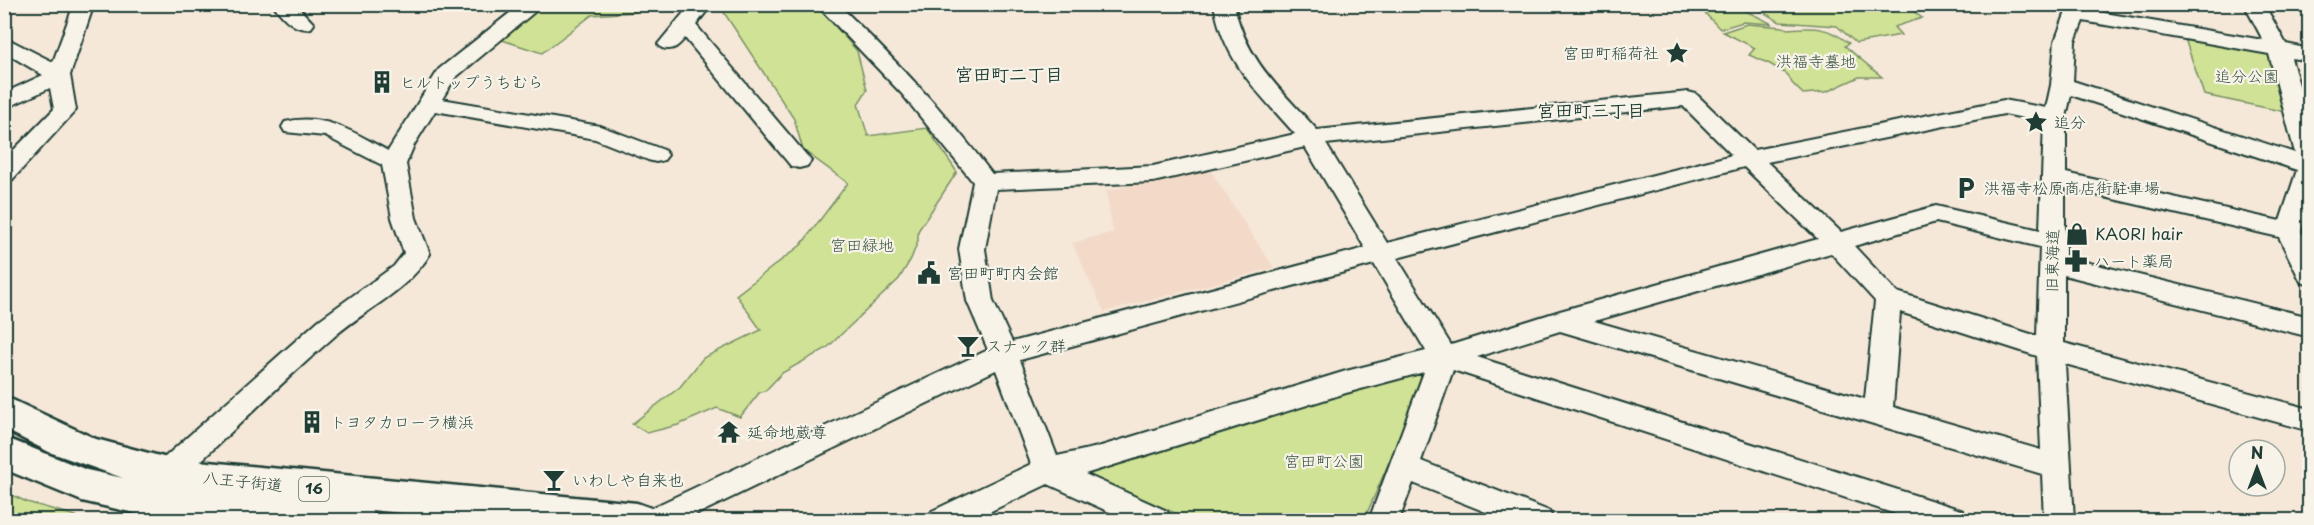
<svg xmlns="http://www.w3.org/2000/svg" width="2314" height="525" font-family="'Playpen Sans','Klee One',sans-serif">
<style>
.built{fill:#f3dac8}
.green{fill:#d0e296;stroke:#789065;stroke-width:1.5}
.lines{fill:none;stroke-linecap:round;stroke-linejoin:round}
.minor-casing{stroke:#1f3d34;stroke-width:4}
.highway-casing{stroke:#1f3d34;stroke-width:5}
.minor{fill:#f7f3e8;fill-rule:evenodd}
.highway{fill:#f7f3e8;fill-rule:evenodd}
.labels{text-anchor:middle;stroke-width:4.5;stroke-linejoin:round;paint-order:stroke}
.shield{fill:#f7f3e8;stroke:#60746a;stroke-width:1.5}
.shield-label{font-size:15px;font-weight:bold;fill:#1f3d34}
.poi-label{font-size:16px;fill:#1f3d34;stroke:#f7f3e8;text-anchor:start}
.park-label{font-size:16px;fill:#3a5643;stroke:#f7f3e8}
.street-label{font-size:16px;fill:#1f3d34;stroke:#f7f3e8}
.neighbourhood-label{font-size:18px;font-weight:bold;fill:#1f3d34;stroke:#f7f3e8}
</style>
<rect width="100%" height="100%" fill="#f5e8d9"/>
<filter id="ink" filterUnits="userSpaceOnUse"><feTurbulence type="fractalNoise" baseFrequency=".0167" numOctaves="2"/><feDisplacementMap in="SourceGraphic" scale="12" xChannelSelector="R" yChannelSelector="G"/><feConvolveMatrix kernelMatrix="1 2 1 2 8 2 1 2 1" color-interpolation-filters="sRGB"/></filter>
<g filter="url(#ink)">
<path class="built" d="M1209,168L1274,268L1104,312L1072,243L1113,232L1106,191Z"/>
<g class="green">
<path d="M540,5H638L635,12L592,15L542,53L496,38Z"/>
<path d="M719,5H817L857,51L867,90L858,104L868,136L927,128L957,172L918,231V241L911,259L899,279L827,348L782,373L765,391L760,392L740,417L717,408L678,425L647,433L632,424L680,387L703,358L761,330L736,295L801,245L848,183L803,150L794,119Z"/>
<path d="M1705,5C1730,2 1749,12 1772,24L1743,22L1720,29L1703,11Z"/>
<path d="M1751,5H1905L1922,18L1894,27L1901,35L1856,43L1837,26L1780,22Z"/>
<path d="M1747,24L1783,27L1788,29C1814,27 1827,26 1849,43L1845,46L1882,77H1859L1826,92L1803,94L1792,83L1788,75L1770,64L1749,55L1755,48L1723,32Z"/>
<path d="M2185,39L2270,53L2286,112L2204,95Z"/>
<path d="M1430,368L1364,520H1191L1088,475L1095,464Z"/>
<path d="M5,492L27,502L76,516L71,520H5Z"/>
</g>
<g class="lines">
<g class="minor-casing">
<g id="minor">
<path d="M74,4H94L70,75L76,110L12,180L4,183V160L54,109L50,88L4,109V93L43,75L4,52V37L53,62Z"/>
<path d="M273,4H295L314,24L311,28C295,32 282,17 273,4Z"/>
<path d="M521,4H544L455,78L442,99L600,126L664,150L668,155L664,160L656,162L648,160L595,139L435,111L414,145L406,164L416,218L430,254C408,290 368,308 336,335C282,382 230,433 178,483L167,486L156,483L152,474L156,465L319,320L394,266L404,253L392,218L382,165L325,136L285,132L282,127L285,122C323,112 356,133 388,151L439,69Z"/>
<path d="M691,4H712L696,25L807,156L811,161L807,166L799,168L791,166L685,38C677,47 674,51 662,48L658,44Z"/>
<path d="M816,4H838C893,58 946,112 992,174L1153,166L1295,134C1259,93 1223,61 1214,4H1234C1245,60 1281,90 1317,130L1688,92L1696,94L1754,150L2004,100L2046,108L2051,85L2055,41L2069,4H2089L2087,10L2263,40L2244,4H2264L2286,44L2310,49V61L2291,58L2310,122V206L2301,231L2310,248V285L2301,282L2279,237L2065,188V257L2310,317V337L2064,275V343L2310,409V431L2065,364L2074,520H2044L2042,474L1560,331L1477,357L1952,507L1963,511L1967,520H1914L1453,370L1421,461L1549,511L1553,520H1506L1413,483L1399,520H1369L1424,372L1346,393L1085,474L1167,511L1171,520H1127L1048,484L972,520H928L932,511L1031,464L996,370L685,520H641L645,511L988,350L967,301L959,249L973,182L902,94ZM2083,21L2269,54L2295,153L2073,81L2075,41ZM2071,95L2297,170L2280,221L2066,173V117ZM1683,106L1732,155L1387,243L1326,144ZM2004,114L2044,122L2040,230L1936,206L1841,232L1767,162ZM1305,147L1365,248L1012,342L993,301L985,249L996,189L1153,182ZM1744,167L1818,239L1560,311L1451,345L1397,258ZM1936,222L2040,247L2037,336L1897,292L1854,246ZM1831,253L1875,301L1865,399L1594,321ZM1374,264L1426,351L1346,371L1098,447L1057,456L1020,360ZM1900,312L2037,356L2041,450L1893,407Z"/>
</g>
</g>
<g class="highway-casing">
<path id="highway" d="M4,396L96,439L167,458L637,503L651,508L657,520H475L371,510L376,520H195L143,515L82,501L4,469V437L87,470L123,478L49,452L4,429Z"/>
</g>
<use href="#minor" class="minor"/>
<use href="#highway" class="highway"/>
</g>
</g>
<defs>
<g id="sight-bare" transform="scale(1.8)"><path d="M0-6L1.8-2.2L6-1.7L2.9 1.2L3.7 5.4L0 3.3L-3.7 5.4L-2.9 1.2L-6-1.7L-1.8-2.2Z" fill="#1f3d34" stroke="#f7f3e8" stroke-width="2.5" paint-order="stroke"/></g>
<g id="building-bare" transform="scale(1.8)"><path d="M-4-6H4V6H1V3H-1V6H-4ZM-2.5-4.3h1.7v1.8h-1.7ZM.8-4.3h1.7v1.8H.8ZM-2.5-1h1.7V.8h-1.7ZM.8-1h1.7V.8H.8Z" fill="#1f3d34" stroke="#f7f3e8" stroke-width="2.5" paint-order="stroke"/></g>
<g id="parking-bare" transform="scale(1.8)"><path d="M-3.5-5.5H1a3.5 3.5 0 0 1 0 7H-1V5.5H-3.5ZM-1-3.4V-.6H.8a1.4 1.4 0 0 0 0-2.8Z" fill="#1f3d34" stroke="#f7f3e8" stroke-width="2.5" paint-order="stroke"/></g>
<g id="shop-bare" transform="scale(1.8)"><path d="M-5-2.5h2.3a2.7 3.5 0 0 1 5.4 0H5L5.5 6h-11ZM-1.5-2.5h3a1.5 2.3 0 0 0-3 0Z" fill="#1f3d34" stroke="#f7f3e8" stroke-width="2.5" paint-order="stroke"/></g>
<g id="pharmacy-bare" transform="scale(1.8)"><path d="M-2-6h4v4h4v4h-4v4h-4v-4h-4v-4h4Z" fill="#1f3d34" stroke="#f7f3e8" stroke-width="2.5" paint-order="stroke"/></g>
<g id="civic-bare" transform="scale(1.8)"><path d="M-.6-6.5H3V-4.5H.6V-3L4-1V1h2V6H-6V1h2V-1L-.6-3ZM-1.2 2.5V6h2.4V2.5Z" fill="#1f3d34" stroke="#f7f3e8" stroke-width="2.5" paint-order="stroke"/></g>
<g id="bar-bare" transform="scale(1.8)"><path d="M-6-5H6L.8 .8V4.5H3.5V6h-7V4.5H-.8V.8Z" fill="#1f3d34" stroke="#f7f3e8" stroke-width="2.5" paint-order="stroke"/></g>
<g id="temple-bare" transform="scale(1.8)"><path d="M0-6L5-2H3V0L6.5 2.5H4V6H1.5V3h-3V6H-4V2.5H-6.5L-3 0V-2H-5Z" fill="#1f3d34" stroke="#f7f3e8" stroke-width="2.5" paint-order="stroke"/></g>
</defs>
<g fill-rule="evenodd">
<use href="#sight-bare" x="1677" y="53"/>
<use href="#building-bare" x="382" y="82"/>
<use href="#sight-bare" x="2036" y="122"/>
<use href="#parking-bare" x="1966" y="188"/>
<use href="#shop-bare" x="2077" y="234"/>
<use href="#pharmacy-bare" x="2076" y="261"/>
<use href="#civic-bare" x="929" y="273"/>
<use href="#bar-bare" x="968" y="346"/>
<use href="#building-bare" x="312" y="422"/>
<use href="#temple-bare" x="729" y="432"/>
<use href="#bar-bare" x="554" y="480"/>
</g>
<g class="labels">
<rect class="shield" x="299" y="477" width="30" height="24" rx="4.5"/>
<g class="shield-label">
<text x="314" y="494">16</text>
</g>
<g class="poi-label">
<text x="1659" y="59" text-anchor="end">宮田町稲荷社</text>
<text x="400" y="88">ヒルトップうちむら</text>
<text x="2054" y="128">追分</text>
<text x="1984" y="194">洪福寺松原商店街駐車場</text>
<text x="2095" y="240">KAORI hair</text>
<text x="2094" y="267">ハート薬局</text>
<text x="947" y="279">宮田町町内会館</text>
<text x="986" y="352">スナック群</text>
<text x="330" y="428">トヨタカローラ横浜</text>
<text x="747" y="438">延命地蔵尊</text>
<text x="572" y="486">いわしや自来也</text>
</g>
<g class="park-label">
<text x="1816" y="67">洪福寺墓地</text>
<text x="2247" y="82">追分公園</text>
<text x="862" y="251">宮田緑地</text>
<text x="1324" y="467">宮田町公園</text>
</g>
<g class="street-label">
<text transform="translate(2052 261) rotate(-89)" y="6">旧東海道</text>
<text transform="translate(243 481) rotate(6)" y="6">八王子街道</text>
</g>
<g class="neighbourhood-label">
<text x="1009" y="81">宮田町二丁目</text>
<text x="1591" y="117">宮田町三丁目</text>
</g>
</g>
<rect width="2314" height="525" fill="none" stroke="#f7f3e8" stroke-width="24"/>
<rect x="12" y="12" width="2290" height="501" fill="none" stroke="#1f3d34" stroke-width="2" filter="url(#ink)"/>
<g transform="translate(2257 468)"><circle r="28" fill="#f7f3e8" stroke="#a1aaa0" stroke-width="1.5"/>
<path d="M0-4.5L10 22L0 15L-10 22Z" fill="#1f3d34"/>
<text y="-9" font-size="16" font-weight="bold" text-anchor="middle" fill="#1f3d34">N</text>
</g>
</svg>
